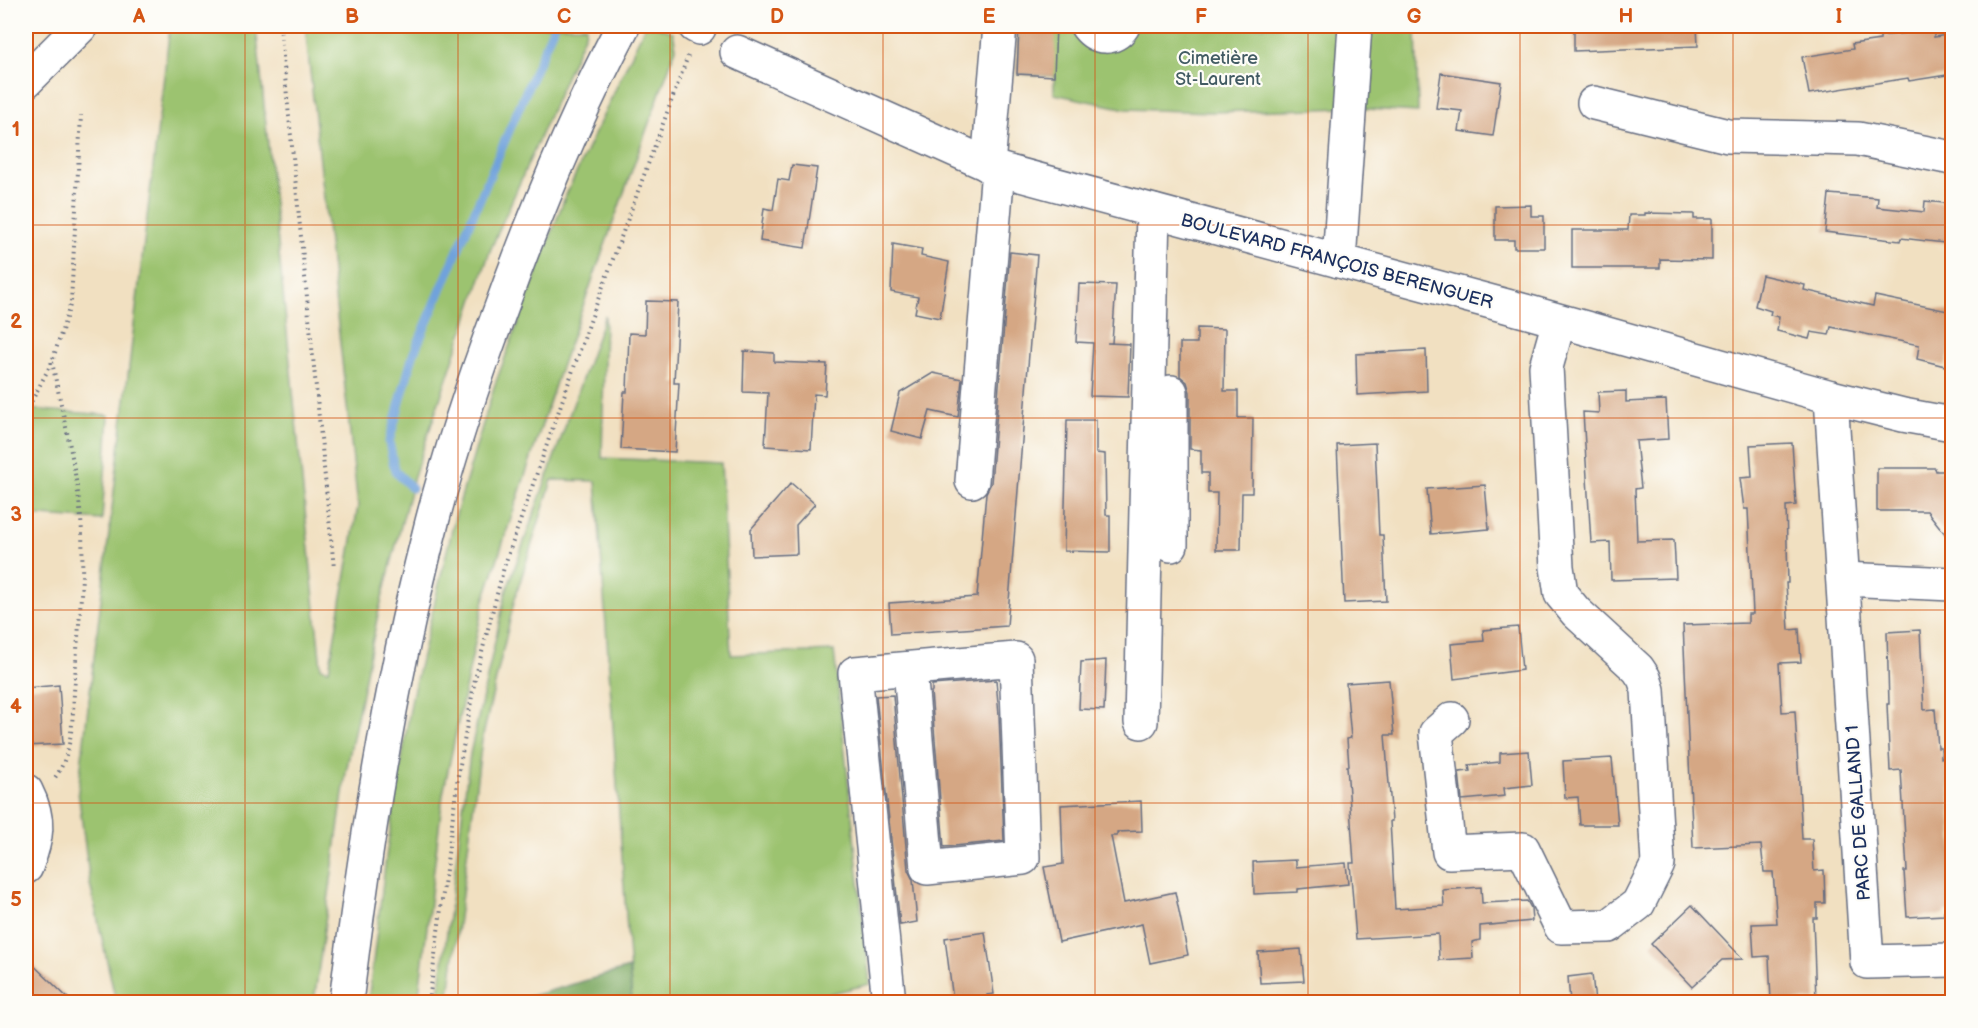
<svg xmlns="http://www.w3.org/2000/svg" width="1978" height="1028" font-family="'Balsamiq Sans',sans-serif">
<style>
.green{fill:#9cc36f;stroke:#5c7966;stroke-width:1.5}
.forest{fill:#7da962;stroke:#4c6c60;stroke-width:1.5}
.lines{fill:none;stroke-linecap:round;stroke-linejoin:round}
.stream{stroke:#70a2db;stroke-width:9}
.building{fill:#d5a784}
.minor-casing{stroke:#666d81;stroke-width:36}
.path{stroke:#666d81;stroke-width:4;stroke-dasharray:1.5 4.5;stroke-linecap:butt}
.minor{stroke:#fff;stroke-width:33}
.grid{fill:none;stroke:#d45514;stroke-width:1.5;stroke-opacity:0.55}
.labels{text-anchor:middle;stroke-width:4.5;stroke-linejoin:round;paint-order:stroke}
.park-label{font-size:18px;fill:#425b63;stroke:#fdfcf7}
.street-label{font-size:18px;fill:#1b2f5e;stroke:#fdfcf7}
.neatline{fill:none;stroke:#d45514;stroke-width:2}
.grid-label{font-size:20px;text-anchor:middle;font-weight:bold;fill:#d45514}
</style>
<rect width="100%" height="100%" fill="#fdfcf7"/>
<filter id="ink" filterUnits="userSpaceOnUse"><feTurbulence type="fractalNoise" baseFrequency=".0167" numOctaves="2"/><feDisplacementMap in="SourceGraphic" scale="12" xChannelSelector="R" yChannelSelector="G"/><feConvolveMatrix kernelMatrix="1 2 1 2 8 2 1 2 1" color-interpolation-filters="sRGB"/></filter>
<filter id="wash" filterUnits="userSpaceOnUse"><feTurbulence type="fractalNoise" baseFrequency=".008" numOctaves="4" result="noise"/><feDisplacementMap in="SourceGraphic" scale="24" xChannelSelector="R" yChannelSelector="G"/><feGaussianBlur stdDeviation="1.35" result="paint"/><feColorMatrix in="noise" values="0 0 0 0 0 0 0 0 0 0 0 0 0 0 0 0 0 1.4 0 .05"/><feComposite in="paint" operator="in"/></filter>
<g filter="url(#wash)">
<rect width="100%" height="100%" fill="#f1e0c1"/>
<g class="green">
<path d="M170,26H256L321,668L329,670L358,506L305,26H586V31L490,251L414,476L378,614L346,772L314,1002H116L90,884L78,791Z"/>
<path d="M645,26H655L673,32L676,48L560,370L484,600L443,794L418,1002H368L387,850L412,697L454,521L494,387L565,197Z"/>
<path d="M1019,26H1416L1418,112L1349,108L1212,112L1126,109L1054,94V76L1017,74Z"/>
<path d="M605,315L602,458L721,463L731,655L834,651L870,984L795,1002H632L596,481L552,480L515,598L482,740L448,1002H438L470,754L506,592Z"/>
<path d="M26,409L109,415L102,520L26,515Z"/>
</g>
<path class="forest" d="M629,968L632,1002H511Z"/>
<g class="lines">
<path class="stream" d="M412,488L395,471L389,442L413,355L554,26"/>
</g>
<g id="blocks">
<g class="building">
<path d="M1019,26H1056L1054,76L1017,74Z"/>
<path d="M1574,26H1697L1698,46L1574,51Z"/>
<path d="M1934,30V37L1953,34V74L1909,81L1908,78L1809,94L1802,57L1853,49L1852,44L1880,40V36Z"/>
<path d="M1441,73L1501,82L1493,136L1459,131L1462,111L1436,108Z"/>
<path d="M792,165L817,168L805,248L760,241L764,208L773,210L778,179L789,181Z"/>
<path d="M1829,194L1878,198L1877,207L1924,212L1925,201L1953,204V244L1901,238L1900,241L1825,232Z"/>
<path d="M1531,205V216H1544V248H1514V240H1495V206Z"/>
<path d="M1645,213L1694,214V219H1712V260L1660,259V268H1572V230H1628L1629,215H1645Z"/>
<path d="M893,244L922,249L921,256L949,262L940,318L915,313L918,297L891,292Z"/>
<path d="M1010,252L1037,255L1007,626L891,634L889,603L977,597L986,493L991,483Z"/>
<path d="M1762,275L1805,285L1804,290L1873,306L1875,296L1953,312V341L1945,366L1917,359L1919,345L1831,327L1829,335L1811,332L1809,339L1777,331L1779,317L1770,315L1771,311L1755,306Z"/>
<path d="M1079,284L1116,285L1112,343H1107L1130,344L1128,397L1090,396L1093,343L1076,342Z"/>
<path d="M646,301L678,302L674,383H679L675,452L621,449L624,392H627L629,333L645,334Z"/>
<path d="M1197,328L1225,329L1224,391H1238V418H1253L1252,493H1242L1241,550H1216L1217,493H1208V473H1201V450L1190,449V392L1187,382L1180,376V343H1197Z"/>
<path d="M1426,350L1427,391L1357,395L1356,354Z"/>
<path d="M744,351L774,353V362L827,364L825,395L814,394L811,449L765,446L768,393L743,392Z"/>
<path d="M933,373L962,379L958,417L930,411L922,439L891,431L900,393Z"/>
<path d="M1626,391V402L1666,400L1668,439L1636,441L1641,488L1635,489L1637,541L1674,540L1676,578L1611,580L1610,542L1591,543L1583,412L1599,413L1598,392Z"/>
<path d="M1067,420H1096V453L1105,454L1106,515H1110V552L1064,551Z"/>
<path d="M1375,443L1379,535H1383L1386,601L1344,603L1337,445Z"/>
<path d="M1792,443L1796,505L1786,506L1788,583H1786L1789,630L1799,629L1801,662L1779,663L1782,712L1795,711L1802,839H1812L1814,871L1824,870L1825,903H1817V918H1813L1816,1000L1771,1002L1769,956L1754,957L1752,924L1777,923L1773,872H1764L1761,845L1693,848L1683,625L1748,623V614H1753L1748,509H1744L1740,478L1752,477L1750,445Z"/>
<path d="M1877,468H1935L1936,471H1950L1953,544L1927,511H1877Z"/>
<path d="M791,483L815,504L796,525L797,554L752,556L751,529Z"/>
<path d="M1485,485L1489,529L1431,534L1427,489Z"/>
<path d="M1518,627L1522,670L1454,679L1451,644L1484,641L1483,630Z"/>
<path d="M1920,630L1924,710L1935,709L1938,748H1941V758H1947L1953,847V868H1950L1953,912H1944V915L1907,917L1904,871H1907L1901,770L1890,771L1887,704H1889L1887,632Z"/>
<path d="M1106,660L1104,710L1079,709L1081,662Z"/>
<path d="M996,680L999,715L1004,841L944,847L931,692L932,691V685Z"/>
<path d="M1389,680L1394,735H1385L1392,821H1390L1395,909L1444,906L1443,890L1481,887L1482,903L1527,901L1531,908L1532,921L1480,926V940L1472,942L1473,958L1439,960L1438,934L1356,939L1350,863H1354L1347,766H1349L1347,739L1351,738L1346,683Z"/>
<path d="M59,685L63,744L26,746V688Z"/>
<path d="M893,695L908,870L913,880L917,922L900,925L876,696Z"/>
<path d="M1529,751L1532,785L1504,788L1505,796L1462,800L1459,772L1470,771L1469,765L1500,762V753Z"/>
<path d="M1612,758L1618,825H1580L1578,797L1565,798L1563,761Z"/>
<path d="M1141,801L1142,831L1117,832V836H1111L1124,903L1175,892L1188,955L1150,963L1142,924L1059,942L1044,867L1063,864L1061,805Z"/>
<path d="M1296,860V867L1346,863L1348,884L1298,889V892L1254,894L1253,862Z"/>
<path d="M1692,905L1743,959L1722,960L1692,987L1651,944Z"/>
<path d="M985,932L994,994L987,995L988,1002H965L964,998L953,1000L945,938Z"/>
<path d="M1301,949L1304,981L1260,983L1258,952Z"/>
<path d="M26,958L72,1002H26Z"/>
<path d="M1592,974L1595,1002H1570L1568,977Z"/>
</g>
</g>
</g>
<g filter="url(#ink)">
<use href="#blocks" fill-opacity="0" stroke="#666d81" stroke-width="1.5"/>
<g class="lines">
<g class="minor-casing">
<g id="minor">
<path d="M695,26L699,28"/>
<path d="M1087,26C1097,39 1114,40 1123,26"/>
<path d="M737,52L998,169L1525,311L1831,397L1903,415L1952,424"/>
<path d="M26,81L81,26"/>
<path d="M1594,103L1728,136L1858,139L1952,158"/>
<path d="M988,165L1000,26"/>
<path d="M1339,261L1355,26"/>
<path d="M1831,397L1867,962L1952,960"/>
<path d="M972,481L998,169"/>
<path d="M1171,545V392"/>
<path d="M1843,579L1952,584"/>
<path d="M1452,719L1436,733L1449,852L1523,849L1561,927L1609,926L1638,904L1658,864L1648,690L1644,678L1638,669L1576,612L1561,594L1557,567L1546,367L1559,321"/>
<path d="M1141,722L1153,211"/>
<path d="M26,791C41,820 37,838 26,867"/>
<path d="M346,1002C365,846 389,691 428,538C447,460 473,383 501,308C536,211 575,117 623,26"/>
<path d="M889,1002L855,673L1016,659L1023,858L927,868L910,669"/>
</g>
</g>
<g class="path">
<path d="M280,26L334,568"/>
<path d="M52,362C63,416 79,477 82,533C84,581 78,630 75,678C72,712 75,751 54,779"/>
<path d="M26,412L52,362L71,302L81,115"/>
<path d="M429,1002L458,776L475,679L504,567L592,316L688,56"/>
</g>
<use href="#minor" class="minor"/>
</g>
</g>
<path class="grid" d="M245,26V1002M458,26V1002M670,26V1002M883,26V1002M1095,26V1002M1308,26V1002M1520,26V1002M1733,26V1002M26,225H1952M26,418H1952M26,610H1952M26,803H1952"/>
<g class="labels">
<g class="park-label">
<text x="1218" y="64">Cimetière<tspan x="1218" dy="21">St-Laurent</tspan></text>
</g>
<g class="street-label">
<text transform="translate(1337 261) rotate(15)" y="6">BOULEVARD FRANÇOIS BERENGUER</text>
<text transform="translate(1858 813) rotate(-94)" y="6">PARC DE GALLAND 1</text>
</g>
</g>
<rect width="1978" height="1028" fill="none" stroke="#fdfcf7" stroke-width="66"/>
<rect x="33" y="33" width="1912" height="962" class="neatline"/>
<g class="grid-label">
<text x="139" y="23">A</text>
<text x="352" y="23">B</text>
<text x="564" y="23">C</text>
<text x="777" y="23">D</text>
<text x="989" y="23">E</text>
<text x="1201" y="23">F</text>
<text x="1414" y="23">G</text>
<text x="1626" y="23">H</text>
<text x="1839" y="23">I</text>
<text x="16" y="136">1</text>
<text x="16" y="328">2</text>
<text x="16" y="521">3</text>
<text x="16" y="713">4</text>
<text x="16" y="906">5</text>
</g>
</svg>
